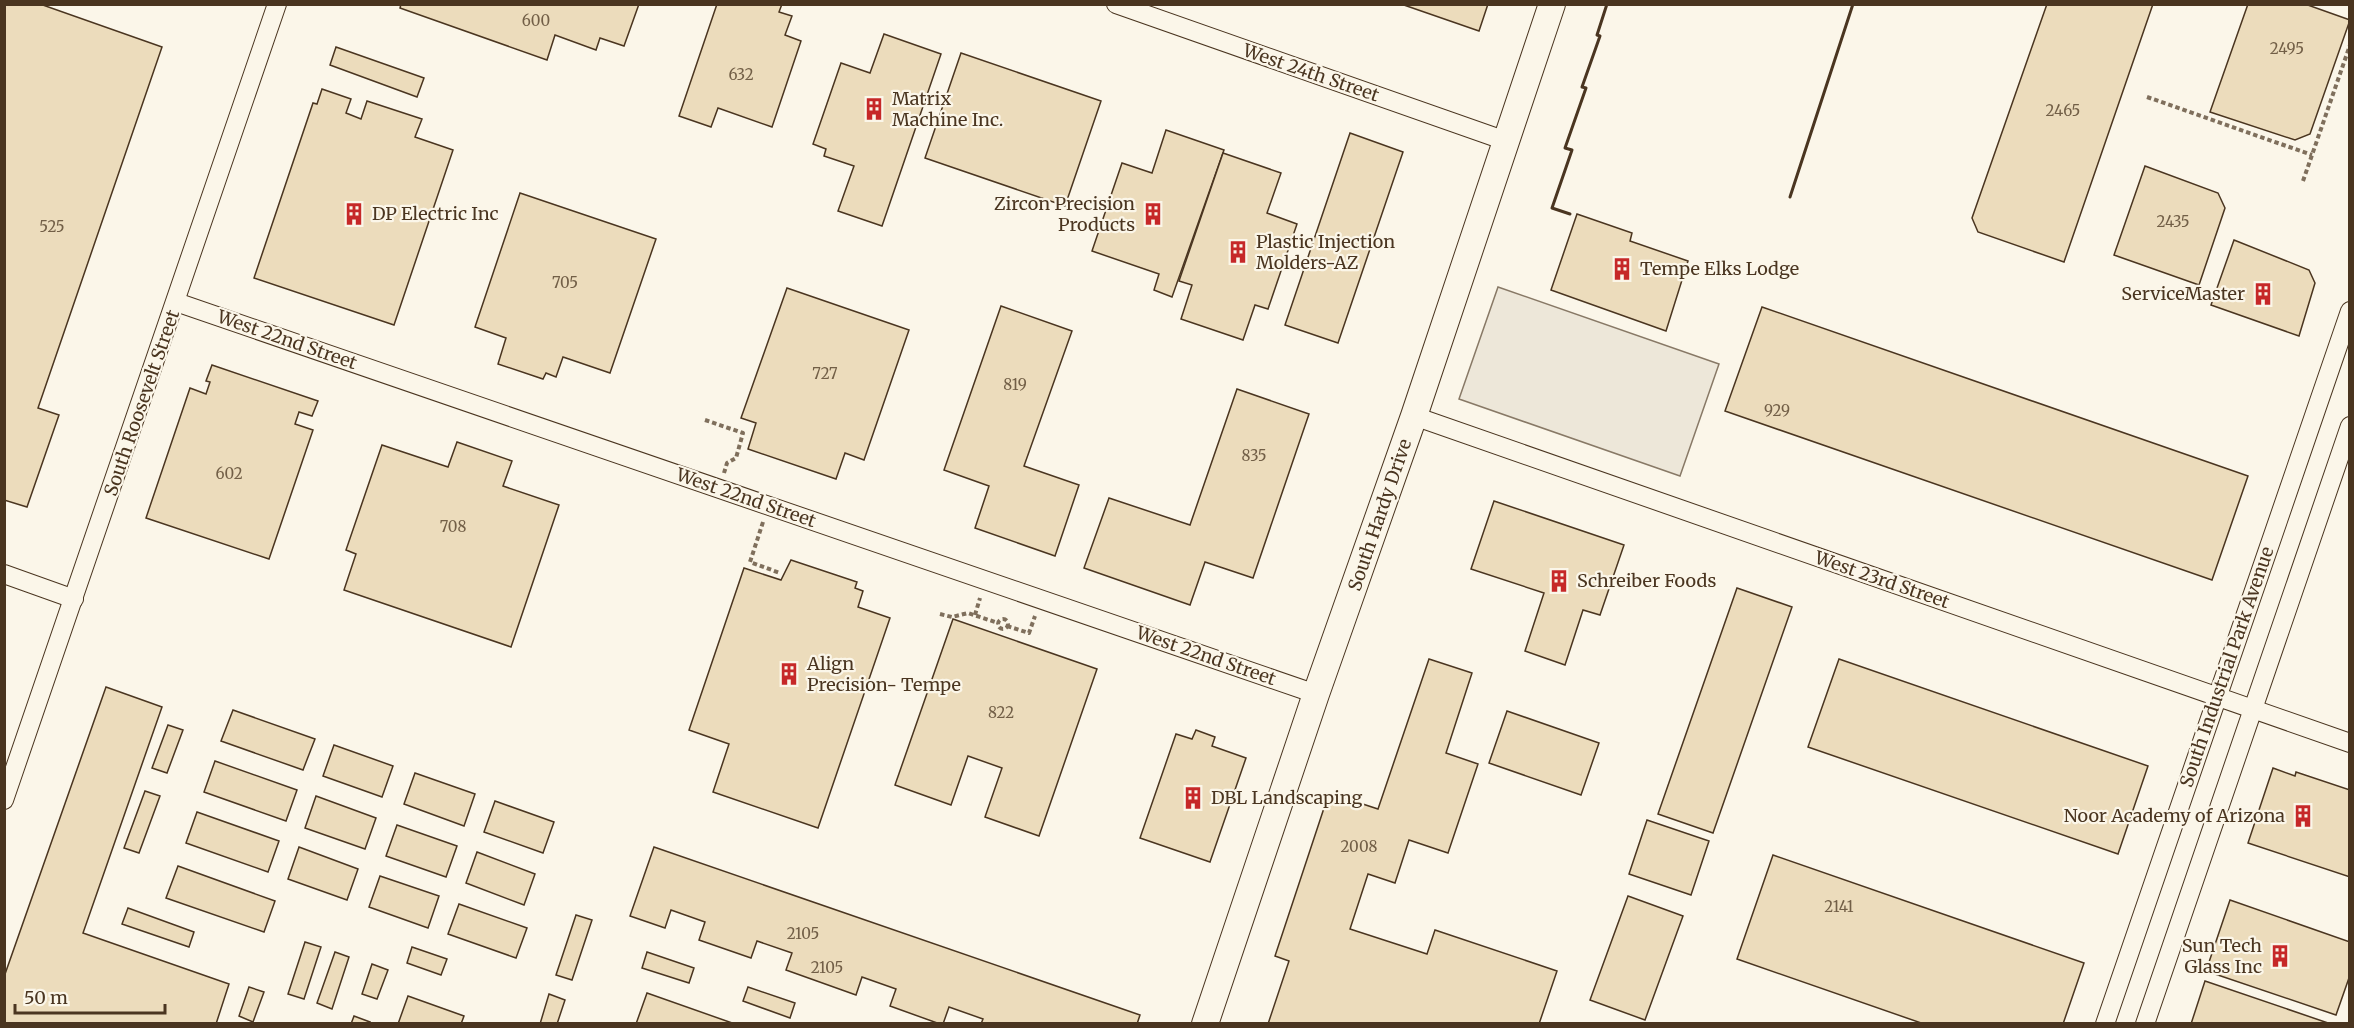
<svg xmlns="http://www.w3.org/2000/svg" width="2354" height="1028" font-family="Merriweather,serif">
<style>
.parking{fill:#ede7d9;stroke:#887966;stroke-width:1.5}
.building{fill:#ecdcbc;stroke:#4a3520;stroke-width:1.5}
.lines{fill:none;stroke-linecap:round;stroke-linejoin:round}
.street-casing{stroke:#4a3520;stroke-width:20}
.secondary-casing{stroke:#4a3520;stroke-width:28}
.path{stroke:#7f6f5c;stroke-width:4;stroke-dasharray:4.5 3;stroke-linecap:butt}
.street{stroke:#fbf6e9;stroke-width:18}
.secondary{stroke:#fbf6e9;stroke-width:26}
.wall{stroke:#4a3520;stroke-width:3}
.labels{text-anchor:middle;stroke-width:4.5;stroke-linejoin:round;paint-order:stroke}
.number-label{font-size:15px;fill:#725f47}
.street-label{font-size:18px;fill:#4a3520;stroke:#fbf6e9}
.poi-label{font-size:18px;fill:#4a3520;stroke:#fbf6e9;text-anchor:start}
</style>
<rect width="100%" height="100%" fill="#fbf6e9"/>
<path class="parking" d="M1498,287L1719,364L1680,476L1459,399Z"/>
<g class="building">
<path d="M4,4H40L162,47L38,408L59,415L27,507L4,500Z"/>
<path d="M401,4H639L624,46L600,38L596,50L555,35L547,60L400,8Z"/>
<path d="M717,4H782L779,12L792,16L785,35L801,41L772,127L718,108L711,127L679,116Z"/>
<path d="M1401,4H1488L1479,31Z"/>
<path d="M2047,4H2153L2064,262L1978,232L1972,218Z"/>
<path d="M2248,4H2305L2350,20L2310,134L2295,140L2210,112Z"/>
<path d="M884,34L941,54L882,226L838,211L854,166L824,156L826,149L813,144L841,63L870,73Z"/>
<path d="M336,47L424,78L417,97L330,65Z"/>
<path d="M961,53L1101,101L1065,206L925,158Z"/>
<path d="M322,89L351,99L346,113L361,119L367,101L422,119L415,137L453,150L394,325L254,278L313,103L317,104Z"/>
<path d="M1166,130L1224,150L1172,297L1154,290L1159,274L1092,251L1122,163L1152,173Z"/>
<path d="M1350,133L1403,152L1338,343L1285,325Z"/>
<path d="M1223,153L1281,173L1267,213L1297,224L1268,309L1255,305L1243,340L1181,319L1192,285L1179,281Z"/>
<path d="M2145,166L2218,193L2225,208L2199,285L2114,255Z"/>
<path d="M520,193L656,239L610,373L563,357L556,377L546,373L543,379L498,364L506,338L475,327Z"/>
<path d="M1577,214L1632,233L1630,241L1688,261L1666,331L1551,290Z"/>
<path d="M2234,240L2309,270L2315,283L2299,336L2211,305Z"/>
<path d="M787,288L909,330L864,460L845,453L836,479L748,449L756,423L741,418Z"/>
<path d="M1001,306L1072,331L1024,466L1079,485L1055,556L975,528L989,486L944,470Z"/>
<path d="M1762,307L2248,476L2212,580L1725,411Z"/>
<path d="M212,365L318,401L312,416L299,412L295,424L313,430L269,559L146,518L190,388L206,394L210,382L206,381Z"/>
<path d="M1237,389L1309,414L1253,578L1205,562L1190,605L1084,568L1109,498L1190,525Z"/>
<path d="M457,442L512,461L503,486L559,505L511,647L344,590L356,554L346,550L382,445L448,467Z"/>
<path d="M1494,501L1624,545L1600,615L1583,610L1565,665L1525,651L1544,593L1471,569Z"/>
<path d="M791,560L857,582L855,588L863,591L858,607L890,618L818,828L713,792L729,744L689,730L744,568L781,580Z"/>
<path d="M1737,588L1792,607L1713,833L1658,814Z"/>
<path d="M953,619L1097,669L1039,836L985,817L1002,768L968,756L951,805L895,785Z"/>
<path d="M1429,659L1472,673L1446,753L1478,764L1448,853L1409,840L1395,883L1368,874L1350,929L1427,954L1435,930L1557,971L1539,1024H1268L1289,961L1275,956L1329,793L1378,809Z"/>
<path d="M1839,659L2148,766L2118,854L1808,747Z"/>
<path d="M106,687L162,707L83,933L229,984L216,1024H4V977Z"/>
<path d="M233,710L315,739L303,770L221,741Z"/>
<path d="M1507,711L1599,743L1581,795L1489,763Z"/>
<path d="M168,725L183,730L167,773L152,768Z"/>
<path d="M1196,730L1215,737L1212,746L1246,758L1210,862L1140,838L1176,734L1192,739Z"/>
<path d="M334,745L393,766L382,797L323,776Z"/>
<path d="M215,761L297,790L286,821L204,792Z"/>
<path d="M2273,768L2295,776L2296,772L2350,790V877L2248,843Z"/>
<path d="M415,773L475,794L464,826L404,804Z"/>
<path d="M145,791L160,796L139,853L124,848Z"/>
<path d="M316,796L376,818L365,849L305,828Z"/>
<path d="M495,801L554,822L543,853L484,832Z"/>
<path d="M197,812L279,841L268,872L186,843Z"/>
<path d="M1647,820L1709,841L1691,895L1629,874Z"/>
<path d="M397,825L457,846L446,877L386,856Z"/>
<path d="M299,847L358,869L347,900L288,879Z"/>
<path d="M654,847L1140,1015L1137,1024H981L983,1019L949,1007L943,1024H940L890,1006L896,989L862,977L856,995L786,970L792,953L757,941L751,958L699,940L705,922L671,910L665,928L630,916Z"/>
<path d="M477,852L535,874L524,905L466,883Z"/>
<path d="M1773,855L2084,963L2063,1024H1924L1737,959Z"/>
<path d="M178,866L275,901L264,932L166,898Z"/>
<path d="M380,876L439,896L428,928L369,907Z"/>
<path d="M1628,896L1683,916L1645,1020L1590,1000Z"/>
<path d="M2230,900L2350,942V975L2336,1015L2206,971Z"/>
<path d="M459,904L527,928L516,958L448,934Z"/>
<path d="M128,908L194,932L189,947L122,924Z"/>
<path d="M576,915L592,920L572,980L556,975Z"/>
<path d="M305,942L321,947L304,999L288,994Z"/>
<path d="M412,947L447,959L441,975L407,963Z"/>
<path d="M335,952L349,957L332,1009L317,1003Z"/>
<path d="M647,952L694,968L689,983L642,968Z"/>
<path d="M372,964L388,970L377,999L362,994Z"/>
<path d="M2205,981L2331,1024H2191Z"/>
<path d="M249,987L264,992L253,1022L239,1016Z"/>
<path d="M748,987L795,1003L790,1018L743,1001Z"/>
<path d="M647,993L735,1024H636Z"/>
<path d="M549,994L565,1000L557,1024H540Z"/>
<path d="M408,996L464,1016L461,1024H398Z"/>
<path d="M354,1016L370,1022L369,1024H351Z"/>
</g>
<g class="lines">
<g class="street-casing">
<g id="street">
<path d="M1116,4L1506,141"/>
<path d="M176,302L1316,694"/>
<path d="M1414,416L2350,743"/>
<path d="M4,574L74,599"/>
<path d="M4,800L277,4"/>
<path d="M2105,1024L2350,311"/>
<path d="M2145,1024L2350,426"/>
</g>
</g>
<g class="secondary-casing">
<path id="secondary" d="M1205,1024L1316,694L1414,416L1552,4"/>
</g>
<g class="path">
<path d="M2147,97L2312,155"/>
<path d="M2303,181L2350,45"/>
<path d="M705,420L743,433L736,458L727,463L724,473"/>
<path d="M763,522L750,562L780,573"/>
<path d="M940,614L952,617L968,613L998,623"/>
<path d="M975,615L980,598"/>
<circle cx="1003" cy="624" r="5"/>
<path d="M1007,626L1029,633L1035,616"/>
</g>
<use href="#street" class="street"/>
<use href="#secondary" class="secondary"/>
<g class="wall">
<path d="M1790,197L1853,4"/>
<path d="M1570,214L1552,208L1572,150L1565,148L1586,88L1582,87L1600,36L1597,35L1607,4"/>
</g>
</g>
<defs>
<g id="building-bare" transform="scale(1.8)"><path d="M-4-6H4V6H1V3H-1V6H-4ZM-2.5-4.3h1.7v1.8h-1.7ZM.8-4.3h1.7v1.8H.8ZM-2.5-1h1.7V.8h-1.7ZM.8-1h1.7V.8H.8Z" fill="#c62828" stroke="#fbf6e9" stroke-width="2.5" paint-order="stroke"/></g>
</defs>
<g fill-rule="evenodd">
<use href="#building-bare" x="874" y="109"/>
<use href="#building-bare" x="354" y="214"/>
<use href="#building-bare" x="1153" y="214"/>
<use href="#building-bare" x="1238" y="252"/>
<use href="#building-bare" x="1622" y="269"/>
<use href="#building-bare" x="2263" y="294"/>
<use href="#building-bare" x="1559" y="581"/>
<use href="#building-bare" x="789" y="674"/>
<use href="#building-bare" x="1193" y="798"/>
<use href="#building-bare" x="2303" y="816"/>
<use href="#building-bare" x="2280" y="956"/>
</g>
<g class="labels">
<g class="number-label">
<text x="536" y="26">600</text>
<text x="2287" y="54">2495</text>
<text x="741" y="80">632</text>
<text x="2063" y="116">2465</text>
<text x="2173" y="227">2435</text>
<text x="52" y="232">525</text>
<text x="565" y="288">705</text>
<text x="825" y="379">727</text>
<text x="1015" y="390">819</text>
<text x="1777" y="416">929</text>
<text x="1254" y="461">835</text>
<text x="229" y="479">602</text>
<text x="453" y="532">708</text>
<text x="1001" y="718">822</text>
<text x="1359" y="852">2008</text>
<text x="1839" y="912">2141</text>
<text x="803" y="939">2105</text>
<text x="827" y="973">2105</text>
</g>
<g class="street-label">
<text transform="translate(1311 73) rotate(19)" y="6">West 24th Street</text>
<text transform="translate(287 340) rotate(19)" y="6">West 22nd Street</text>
<text transform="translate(142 403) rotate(-71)" y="6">South Roosevelt Street</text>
<text transform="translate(746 498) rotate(19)" y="6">West 22nd Street</text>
<text transform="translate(1380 515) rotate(-71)" y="6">South Hardy Drive</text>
<text transform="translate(1882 580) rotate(19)" y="6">West 23rd Street</text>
<text transform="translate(1206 656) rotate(19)" y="6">West 22nd Street</text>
<text transform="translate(2227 667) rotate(-71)" y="6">South Industrial Park Avenue</text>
</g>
<g class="poi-label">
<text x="892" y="105">Matrix<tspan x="892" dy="21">Machine Inc.</tspan></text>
<text x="1135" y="210" text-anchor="end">Zircon Precision<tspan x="1135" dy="21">Products</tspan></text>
<text x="372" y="220">DP Electric Inc</text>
<text x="1256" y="248">Plastic Injection<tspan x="1256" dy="21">Molders-AZ</tspan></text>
<text x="1640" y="275">Tempe Elks Lodge</text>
<text x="2245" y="300" text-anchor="end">ServiceMaster</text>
<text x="1577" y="587">Schreiber Foods</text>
<text x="807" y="670">Align<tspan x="807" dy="21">Precision- Tempe</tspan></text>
<text x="1211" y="804">DBL Landscaping</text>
<text x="2285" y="822" text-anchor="end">Noor Academy of Arizona</text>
<text x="2262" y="952" text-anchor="end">Sun Tech<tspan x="2262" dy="21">Glass Inc</tspan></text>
</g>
</g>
<rect width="2354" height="1028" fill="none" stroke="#4a3520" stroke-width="12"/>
<path d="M15 1004v9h150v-9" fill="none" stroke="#4a3520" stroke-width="3"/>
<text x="24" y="1004" font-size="18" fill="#4a3520" stroke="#fbf6e9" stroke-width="4.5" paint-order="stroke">50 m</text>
</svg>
